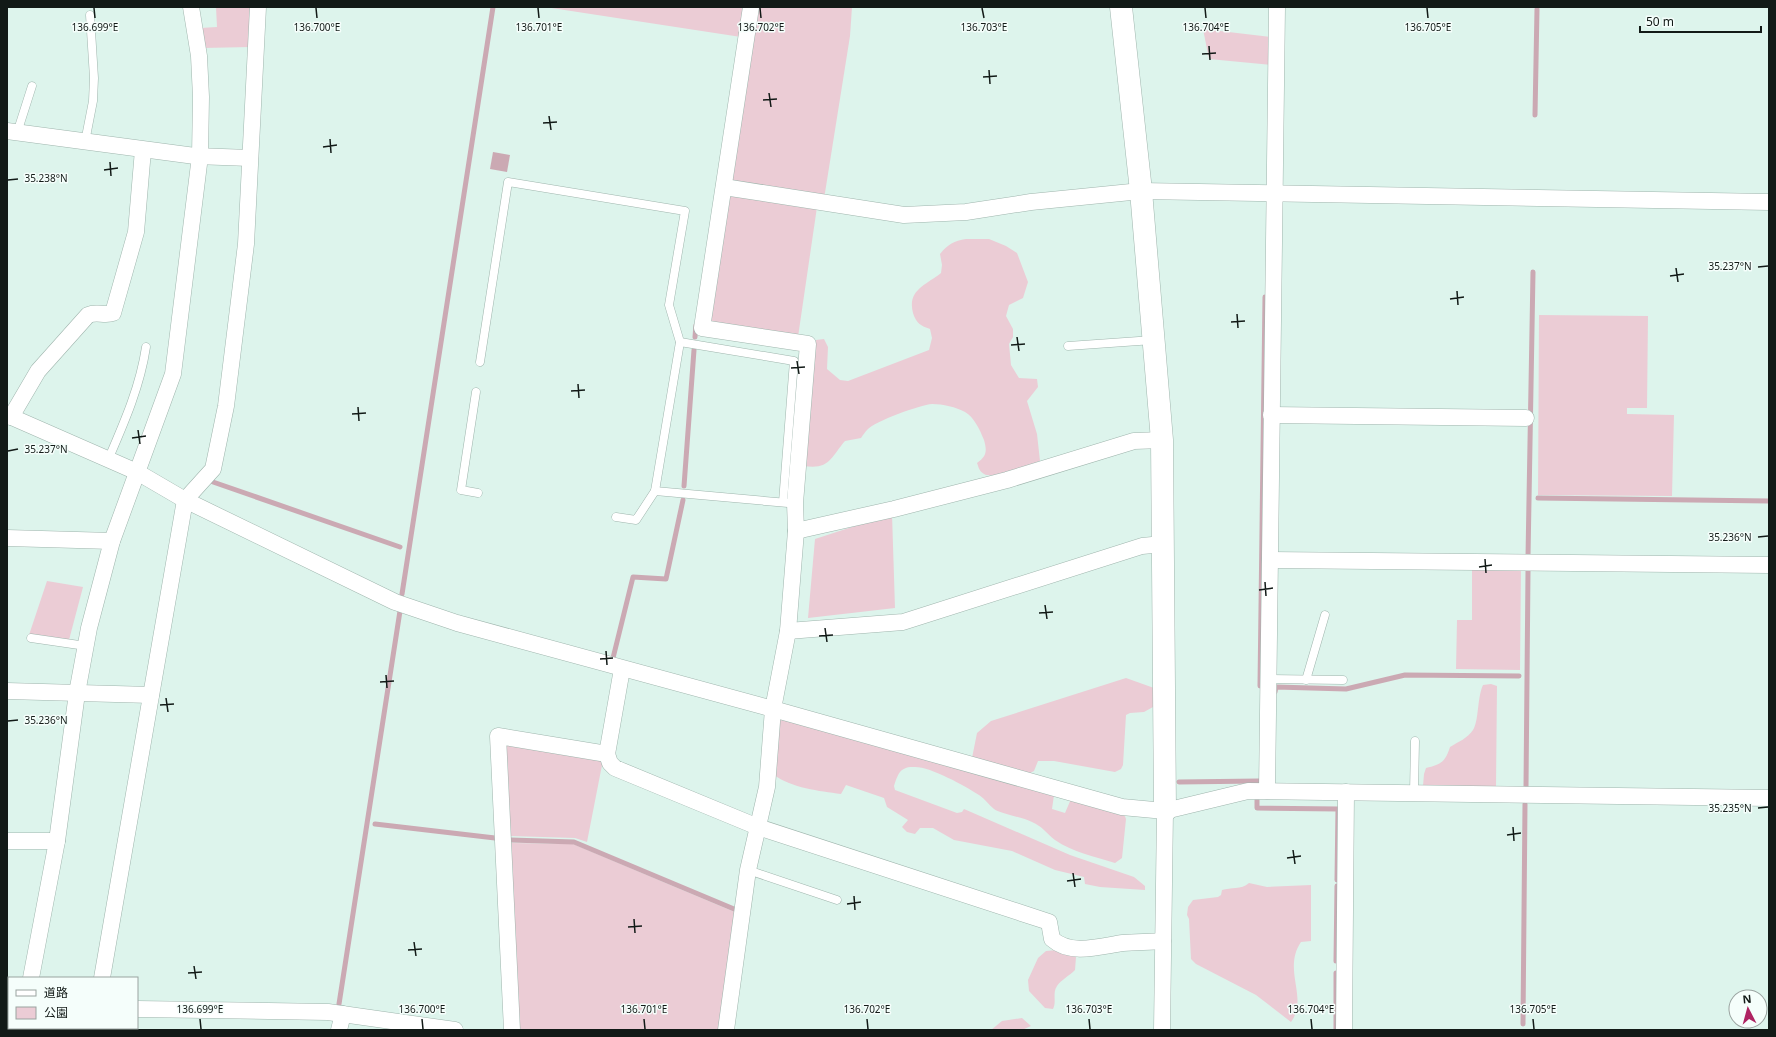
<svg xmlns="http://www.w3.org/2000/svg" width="1776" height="1037" font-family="'Noto Sans','Noto Sans JP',sans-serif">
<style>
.green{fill:#ebccd5}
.water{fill:#cba9b3}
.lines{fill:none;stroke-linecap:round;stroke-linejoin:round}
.stream{stroke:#cba9b3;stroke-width:5}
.lane-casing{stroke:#9fb5ad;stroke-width:9}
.street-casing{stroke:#9fb5ad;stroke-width:17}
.secondary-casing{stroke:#9fb5ad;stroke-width:23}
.lane{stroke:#fff;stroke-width:8}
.street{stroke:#fff;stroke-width:16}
.secondary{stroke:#fff;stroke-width:22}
.ticks{fill:none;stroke:#121a17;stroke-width:1.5}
.ticks-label{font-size:10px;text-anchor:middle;fill:#121a17;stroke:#f5fefb;stroke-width:3;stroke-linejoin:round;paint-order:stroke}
</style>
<rect width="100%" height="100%" fill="#ddf4ec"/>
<g class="green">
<path d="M216,7H251L250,47L203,48L200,28L217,27Z"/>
<path d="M545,7H745L741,37Z"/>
<path d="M758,7H852L850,36L824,199L732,182Z"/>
<path d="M1203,29L1271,37L1272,65L1209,59Z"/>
<path d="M728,194L817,207L798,337L712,324L709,320Z"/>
<path d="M966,239H989L1006,246L1017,253L1028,282L1023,298L1009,305L1006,316L1013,329V337L1009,344L1011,365L1019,378L1037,379L1038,387L1027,401L1037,434L1040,461C1028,465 995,480 984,474C979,471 979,468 977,463C987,456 987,451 984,440C980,430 974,417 965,412C956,407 943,404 932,404C920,405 875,421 867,430C865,432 863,435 861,438L845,441C831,457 830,470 804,466L816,340L824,339L828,347L827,369L840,380L848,381L929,350L932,338L930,329C921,326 916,323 913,313C907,290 926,285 941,273L942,265L940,254C948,244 954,241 966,239Z"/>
<path d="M1539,315L1648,316L1647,408H1627V414L1674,415L1672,496L1538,495Z"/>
<path d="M892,514L895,608L808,618L815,539Z"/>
<path d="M1472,567H1521L1520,670L1456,669L1457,620H1472Z"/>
<path d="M47,581L83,587L69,640L29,635Z"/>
<path d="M1126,678L1154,688L1155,698L1153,707L1144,712L1130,713L1126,715L1123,765L1121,769L1115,772L1054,761H1038L1034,771L1028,774L972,758L977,733L991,721Z"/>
<path d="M1491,684L1497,686L1496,787L1423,786L1424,774L1426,768C1442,764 1445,762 1450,747C1458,742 1468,738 1473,730C1479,721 1477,698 1483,685Z"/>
<path d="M783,720L1054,795L1052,809L1065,813L1071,799L1124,814L1126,819L1122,858L1115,863C1096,857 1072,852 1055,840C1047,834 1042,826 1032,822C1022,817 1001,814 994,809C989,805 985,799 979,795C965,786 931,767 915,767C900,766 898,774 894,786L895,790L957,813L962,812L964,809L1070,855L1134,877L1145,886V890L1100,887L1085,884L1084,877L1055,870L1012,851L954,840L933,828H920L915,834L907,832L902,827L908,820L887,807L884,798L846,785L841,794C819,791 792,788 774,775L777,721Z"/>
<path d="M508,744L603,760L587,842L575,838L510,836L506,746Z"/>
<path d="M510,843L573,844L737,913L721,1030H522L519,1027Z"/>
<path d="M1249,883L1267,887L1311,885V941L1301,942C1282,970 1309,998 1291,1022L1256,995L1196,964L1191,959L1189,919L1187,915L1188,907L1193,900L1218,897L1221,895L1222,890C1231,887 1241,890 1249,883Z"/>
<path d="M1057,950L1070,953L1076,957L1075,970C1069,976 1061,980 1057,986C1052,993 1057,1002 1053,1009L1045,1008L1029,991L1028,980L1038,958L1046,951Z"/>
<path d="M1022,1018L1031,1026L1022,1030H991L1002,1021Z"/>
</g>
<path class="water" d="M493,152L510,155L507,172L490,169Z"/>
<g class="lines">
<g class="stream">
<path d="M1535,115L1537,9"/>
<path d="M695,337L696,325"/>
<path d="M213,482L400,547"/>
<path d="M684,486L694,350"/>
<path d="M1538,498L1769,501"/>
<path d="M1528,557L1533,272"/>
<path d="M402,594L493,7"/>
<path d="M613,658L633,577L666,579L683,500"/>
<path d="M1260,686L1265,297"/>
<path d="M1275,692L1276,687L1346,689L1405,675L1519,676"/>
<path d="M1179,782L1259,781"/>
<path d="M1526,787L1528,571"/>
<path d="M1257,800V808L1338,809L1337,880"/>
<path d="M375,824L495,838"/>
<path d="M511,840L574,842L734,909"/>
<path d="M1336,961L1337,886"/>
<path d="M339,1004L400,611"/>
<path d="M1523,1024L1525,804"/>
<path d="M1336,1030V973"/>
</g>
<g class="lane-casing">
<g id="lane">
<path d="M17,133L32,86"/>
<path d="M85,142L93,101L94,78L90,15"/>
<path d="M680,342L794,361L783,502"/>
<path d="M1068,346L1153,340"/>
<path d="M480,362L508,182L685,211L669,305L680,342L655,491L636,520L616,517"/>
<path d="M476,392L461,490L478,493"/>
<path d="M108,460C124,423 140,387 146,347"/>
<path d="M655,491L788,503"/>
<path d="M31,638L86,646"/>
<path d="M1268,679L1343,680"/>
<path d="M1306,680L1325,615"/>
<path d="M1414,793L1415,741"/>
<path d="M748,870L837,900"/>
</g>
</g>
<g class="street-casing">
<g id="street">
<path d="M7,131L195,156L250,158"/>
<path d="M724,187L904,215L966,212L1031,202L1141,191L1769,202"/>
<path d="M7,415L137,472L185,500L395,602L457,623L773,709L1122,807L1165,811L1248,791L1769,798"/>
<path d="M1271,415L1526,418"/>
<path d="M11,417L38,371L88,315C97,311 104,316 113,313L136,232L143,150"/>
<path d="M796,531L894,509L1007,480L1134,441L1162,440"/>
<path d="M7,538L112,541"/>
<path d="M1270,560L1769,565"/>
<path d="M788,631L903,622L1142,546L1163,544"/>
<path d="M7,691L151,695"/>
<path d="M607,754L610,763L615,768L758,827L1049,922L1052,939C1071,956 1101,946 1123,943C1137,942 1150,942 1163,941"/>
<path d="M1267,791L1277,7"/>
<path d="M7,841H57"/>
<path d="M31,978L57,841L77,693L89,628L112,541L173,374L200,156L201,97L199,56L191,7"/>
<path d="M102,978L185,500L213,469L226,406L246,244L258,7"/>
<path d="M7,1007H9"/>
<path d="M137,1009L328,1012L455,1030"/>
<path d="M20,1030L21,1028"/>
<path d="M93,1030V1028"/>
<path d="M339,1030L343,1014"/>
<path d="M512,1030L498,736L607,754L622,669"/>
<path d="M726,1030L748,870L767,787L773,709L788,631L796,531L795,503L808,344L702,328L751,7"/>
<path d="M1162,1030L1165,811"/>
<path d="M1344,1030L1346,792"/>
</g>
</g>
<g class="secondary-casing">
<path id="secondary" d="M1121,7L1141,191L1162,440L1165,811"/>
</g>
<use href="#lane" class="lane"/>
<use href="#street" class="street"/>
<use href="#secondary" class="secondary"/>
</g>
<path class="ticks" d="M94,8L95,18M316,8L317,18M538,8L539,18M760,8L761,18M982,8L984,18M1205,8L1206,18M1427,8L1428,18M1209,46L1210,60M1202,54L1216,53M989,70L990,84M983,77L997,76M769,93L771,107M763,100L777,99M549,116L551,130M543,123L557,122M330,139L331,153M323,147L337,145M110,162L111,176M104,170L118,168M8,180L18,179M1758,267L1768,266M1676,268L1678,282M1670,276L1684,274M1457,291L1458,305M1450,299L1464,297M1237,314L1238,328M1231,322L1245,321M1017,337L1019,351M1011,345L1025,344M797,361L799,374M791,368L805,367M578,384L579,398M571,391L585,390M358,407L359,421M352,414L366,413M138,430L140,444M132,438L146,436M8,451L18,449M1758,537L1768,536M1485,559L1486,573M1479,567L1492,565M1265,582L1266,596M1259,590L1273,588M1045,605L1047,619M1039,613L1053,612M825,628L827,642M819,636L833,635M606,651L607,665M600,659L613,658M386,675L387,688M380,682L394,681M166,698L168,712M160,705L174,704M8,721L18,720M1758,808L1768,807M1513,827L1514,841M1507,835L1521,833M1293,850L1295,864M1287,858L1301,856M1073,873L1075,887M1067,881L1081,879M854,896L855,910M847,904L861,902M634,919L635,933M628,927L642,926M414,942L416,956M408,950L422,949M194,966L196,979M188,973L202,972M200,1019L201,1029M422,1019L423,1029M644,1019L645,1029M867,1019L868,1029M1089,1019L1090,1029M1311,1019L1312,1029M1533,1019L1534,1029"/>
<g class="ticks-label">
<text x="95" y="31">136.699°E</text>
<text x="317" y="31">136.700°E</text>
<text x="539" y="31">136.701°E</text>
<text x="761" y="31">136.702°E</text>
<text x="984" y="31">136.703°E</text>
<text x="1206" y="31">136.704°E</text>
<text x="1428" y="31">136.705°E</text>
<text x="46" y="182">35.238°N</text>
<text x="1730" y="270">35.237°N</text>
<text x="46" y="453">35.237°N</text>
<text x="1730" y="541">35.236°N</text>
<text x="46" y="724">35.236°N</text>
<text x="1730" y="812">35.235°N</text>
<text x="200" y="1013">136.699°E</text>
<text x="422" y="1013">136.700°E</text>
<text x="644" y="1013">136.701°E</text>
<text x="867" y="1013">136.702°E</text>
<text x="1089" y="1013">136.703°E</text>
<text x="1311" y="1013">136.704°E</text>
<text x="1533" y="1013">136.705°E</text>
</g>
<rect width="1776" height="1037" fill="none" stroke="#121a17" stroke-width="16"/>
<rect x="8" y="977" width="130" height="52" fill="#f5fefb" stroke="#9aa3a0"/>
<rect x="16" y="990" width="20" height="6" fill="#ffffff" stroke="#9aa3a0"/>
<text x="44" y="997" font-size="12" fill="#121a17">道路</text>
<rect x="16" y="1007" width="20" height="12" fill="#ebccd5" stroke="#9aa3a0"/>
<text x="44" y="1017" font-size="12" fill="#121a17">公園</text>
<g transform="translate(1748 1009) rotate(354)"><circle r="19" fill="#f5fefb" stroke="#9aa3a0"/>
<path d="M0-3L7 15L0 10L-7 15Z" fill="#ae2362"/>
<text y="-6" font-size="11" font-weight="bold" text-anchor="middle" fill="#121a17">N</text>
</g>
<path d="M1640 26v6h121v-6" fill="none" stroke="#121a17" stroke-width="2"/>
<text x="1646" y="26" font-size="12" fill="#121a17" stroke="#f5fefb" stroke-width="3" paint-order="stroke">50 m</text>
</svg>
